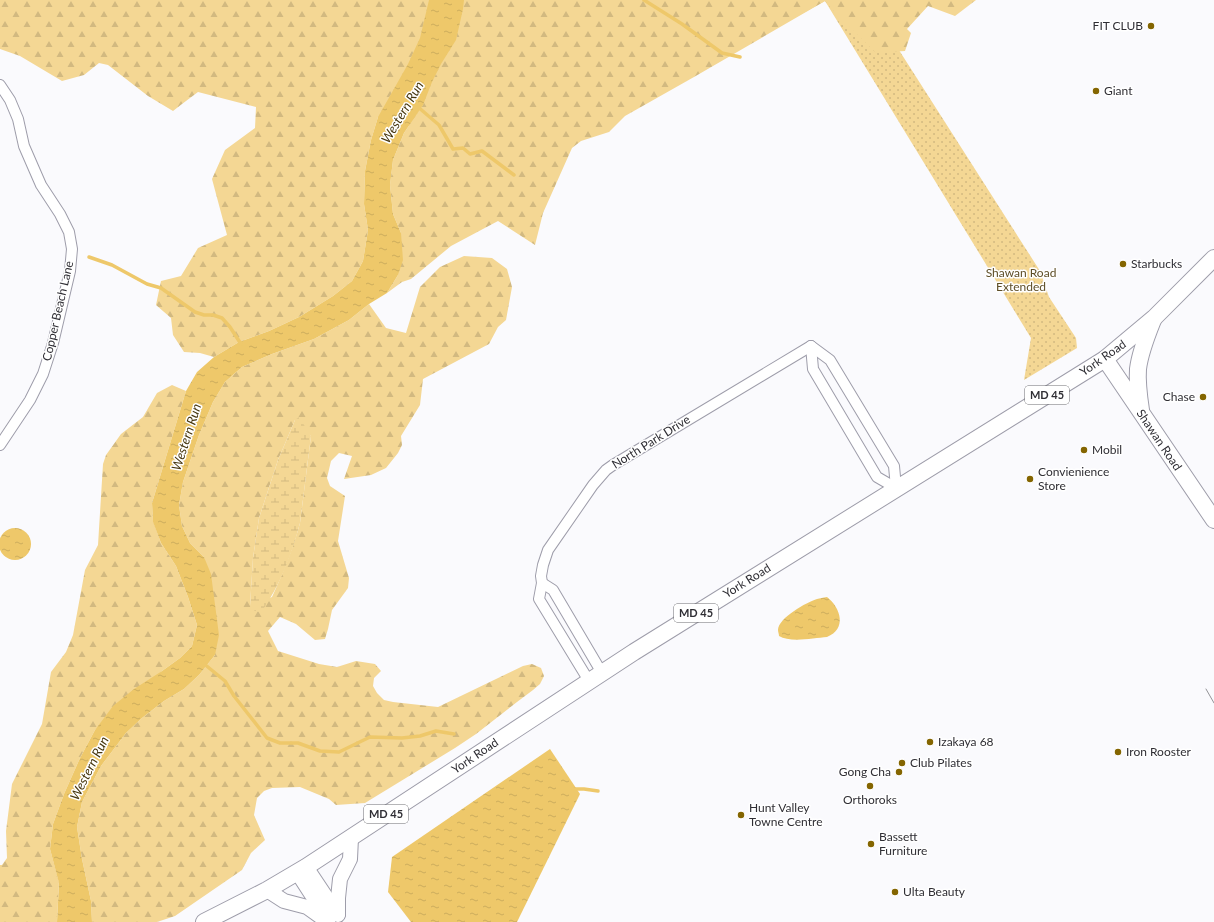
<svg xmlns="http://www.w3.org/2000/svg" width="1214" height="922" font-family="Lato,sans-serif">
<style>
.grass{fill:url(#grass-dots)}
.forest{fill:url(#forest-firs);fill-rule:evenodd}
.wetland{fill:url(#wetland-marsh)}
.water{fill:url(#water-ripples)}
.lines{fill:none;stroke-linecap:round;stroke-linejoin:round}
.stream{stroke:#eec86a;stroke-width:3.5}
.street-casing{stroke:#9e9daa;stroke-width:12}
.secondary-casing{stroke:#9e9daa;stroke-width:16}
.primary-casing{stroke:#9e9daa;stroke-width:18}
.street{stroke:#fff;stroke-width:10}
.secondary{stroke:#fff;stroke-width:14}
.primary{stroke:#fff;stroke-width:16}
.tram{stroke:#939397;stroke-width:1}
.poi-dot{fill:#846500;stroke:#fff;stroke-width:1.5}
.labels{text-anchor:middle;stroke-width:3;stroke-linejoin:round;paint-order:stroke}
.shield{fill:#fff;stroke:#6d6d71;stroke-width:1}
.shield-label{font-size:11px;font-weight:bold;fill:#2f2e34}
.poi-label{font-size:12px;fill:#2f2e34;stroke:#fff;text-anchor:start}
.park-label{font-size:12px;fill:#5e4e27;stroke:#fff}
.street-label{font-size:12px;fill:#2f2e34;stroke:#fff}
.water-label{font-size:13px;font-style:italic;fill:#47370f;stroke:#fff}
</style>
<defs>
<pattern id="grass-dots" width="8" height="8" patternUnits="userSpaceOnUse"><rect width="8" height="8" fill="#f4d794"/><path d="M2 2h.1M6 6h.1" fill="none" stroke="#d2b980" stroke-width="1.8" stroke-linecap="round"/></pattern>
<pattern id="forest-firs" width="22" height="20" patternUnits="userSpaceOnUse"><rect width="22" height="20" fill="#f4d794"/><path d="M5 1l3.5 6h-7zM16 11l3.5 6h-7z" fill="#d2b980"/></pattern>
<pattern id="wetland-marsh" width="20" height="14" patternUnits="userSpaceOnUse"><rect width="20" height="14" fill="#f4d794"/><path d="M1 5h8M5 5V1M11 12h8M15 12V8" fill="none" stroke="#d2b980"/></pattern>
<pattern id="water-ripples" width="26" height="14" patternUnits="userSpaceOnUse"><rect width="26" height="14" fill="#eec86a"/><path d="M2 4q2-2 4 0t4 0M15 11q2-2 4 0t4 0" fill="none" stroke="#ccac5c"/></pattern>
</defs>
<rect width="100%" height="100%" fill="#fafafd"/>
<path class="grass" d="M0,0H867L1040,271L1049,297L1076,338L1077,348L1024,380L1031,338L825,1L705,67L528,159L378,117Z"/>
<g class="forest">
<path d="M0,0H429L420,38L408,64L378,117L371,140L365,171L364,204L368,230L363,261L352,281L333,296L299,317L269,331L239,342L214,357L200,353L184,352L173,335L171,318L156,305L161,281L181,276L198,248L227,235L212,179L225,150L255,128L256,107L198,92L182,104L173,111L148,96L108,65L99,63L84,75L62,81L20,56L0,49Z"/>
<path d="M464,0H976L955,16L928,6L907,29L911,33L905,51L876,53L837,15L825,1L694,77L625,116L609,132L581,141L572,148L543,213L535,245L498,221L451,246L411,279L402,282L387,293L398,275L401,233L393,214L390,185L393,160L404,133L423,105L432,82L441,64L456,40L463,9Z"/>
<path d="M464,256L492,258L507,269L512,287L506,320L498,327L489,344L423,379L420,405L401,436L402,445L398,453L386,468L371,475L344,479L352,456L339,453L331,461L327,478L330,486L345,496L338,541L349,578L348,588L332,610L328,629L325,639L315,640L296,624L280,617L268,631L278,651L319,664L337,667L356,661L375,664L381,671L374,678L373,686L377,693L384,700L393,702L438,707L523,666L532,664L541,668L544,676L540,684L533,690L517,702L476,734L455,748L365,803L336,805L329,799L300,787L272,788L264,791L257,798L254,815L265,840L251,853L242,870L175,916L157,922H92L91,901L82,859L77,827L82,802L101,766L126,733L142,718L164,701L184,689L199,675L215,655L204,557L190,543L182,526L179,505L183,482L199,435L213,402L225,382L242,367L272,354L314,339L349,320L369,304L386,328L406,333L420,287L440,267ZM295,420L311,436L300,523C293,549 283,573 272,597L250,606L253,558L259,518L278,460Z"/>
<path d="M172,385L186,391L152,503L153,521L161,543L176,566L188,597L197,625L192,646L180,658L162,671L95,730L80,758L64,794L53,824L50,849L59,882L57,922H0V865H2L7,858L6,831L12,784L42,724L51,672L66,652L73,635L85,570L98,545L103,464L106,455L121,434L143,417L157,393Z"/>
</g>
<path class="wetland" d="M299,417L311,436L300,523C292,554 280,585 262,611C256,613 254,611 250,606L253,558L259,518L278,460L295,420Z"/>
<g class="water">
<path d="M429,0H464L463,9L456,40L441,64L432,82L423,105L404,133L393,160L390,185L393,214L401,233L403,260L398,275L387,293L369,304L349,320L314,339L272,354L242,367L225,382L213,402L199,435L183,482L179,505L182,526L190,543L204,557L211,574L219,635L215,655L199,675L184,689L164,701L142,718L126,733L101,766L82,802L77,827L82,859L91,901L92,922H57L59,883L50,849L53,824L64,794L80,758L95,730L113,706L134,689L162,671L180,658L192,646L197,625L188,597L176,566L161,543L153,522L152,503L186,391L197,372L214,357L239,342L269,331L299,317L333,296L352,281L363,261L368,230L364,204L365,171L371,140L378,117L408,64L420,38Z"/>
<circle cx="15" cy="544" r="16"/>
<path d="M827,597C841,608 847,629 827,637C814,638 790,643 779,636C779,634 778,632 778,630C778,618 807,602 817,599C820,598 823,598 827,597Z"/>
<path d="M550,749L580,794L517,922H411L388,892L392,857Z"/>
</g>
<g class="lines">
<g class="stream">
<path d="M644,0L682,24L722,53L740,57"/>
<path d="M418,107L439,125L453,149L463,148L470,154L482,151L514,175"/>
<path d="M89,257L112,265L147,284L161,288L195,312L204,315H213L222,318L230,327L241,344"/>
<path d="M203,663L225,681L234,696L267,738L280,743H298L320,751L339,752L370,737L402,738L420,736L436,731L454,734"/>
<path d="M573,789H584L598,791"/>
</g>
<g class="street-casing">
<g id="street">
<path d="M0,85L10,100L18,119L24,146L34,169L41,185L60,214L69,232L72,249L70,271L53,343L43,374L30,400L0,445"/>
<path d="M811,346L813,369L874,472L877,477L896,488"/>
<path d="M811,346L830,360L894,466L896,488"/>
<path d="M542,583L553,590L602,673"/>
<path d="M589,681L539,599L542,583L541,576L543,565L548,550L593,485L606,470L613,465L811,346"/>
</g>
</g>
<g class="secondary-casing">
<g id="secondary">
<path d="M306,867L338,915"/>
<path d="M297,872L326,917"/>
<path d="M267,890L284,901L307,907L328,922"/>
<path d="M338,914V898L340,879L350,859L351,838"/>
</g>
</g>
<g class="primary-casing">
<g id="primary">
<path d="M1105,359L1214,520"/>
<path d="M1141,410C1139,397 1137,382 1138,369C1140,352 1147,335 1153,320"/>
<path d="M204,922L267,890L306,867L634,652L1105,359L1154,318L1214,258"/>
</g>
</g>
<use href="#street" class="street"/>
<use href="#secondary" class="secondary"/>
<use href="#primary" class="primary"/>
<path class="tram" d="M1206,689L1214,703"/>
</g>
<g class="poi-dot">
<circle cx="1151" cy="26" r="4"/>
<circle cx="1096" cy="91" r="4"/>
<circle cx="1123" cy="264" r="4"/>
<circle cx="1203" cy="397" r="4"/>
<circle cx="1084" cy="450" r="4"/>
<circle cx="1030" cy="479" r="4"/>
<circle cx="930" cy="742" r="4"/>
<circle cx="1118" cy="752" r="4"/>
<circle cx="902" cy="763" r="4"/>
<circle cx="899" cy="772" r="4"/>
<circle cx="870" cy="786" r="4"/>
<circle cx="741" cy="815" r="4"/>
<circle cx="871" cy="844" r="4"/>
<circle cx="895" cy="892" r="4"/>
</g>
<g class="labels">
<g class="shield">
<rect x="1025" y="386" width="44" height="18" rx="3"/>
<rect x="674" y="604" width="44" height="18" rx="3"/>
<rect x="364" y="805" width="44" height="18" rx="3"/>
</g>
<g class="shield-label">
<text x="1047" y="399">MD 45</text>
<text x="696" y="617">MD 45</text>
<text x="386" y="818">MD 45</text>
</g>
<g class="poi-label">
<text x="1143" y="30" text-anchor="end">FIT CLUB</text>
<text x="1104" y="95">Giant</text>
<text x="1131" y="268">Starbucks</text>
<text x="1195" y="401" text-anchor="end">Chase</text>
<text x="1092" y="454">Mobil</text>
<text x="1038" y="476">Convienience<tspan x="1038" dy="14">Store</tspan></text>
<text x="938" y="746">Izakaya 68</text>
<text x="1126" y="756">Iron Rooster</text>
<text x="910" y="767">Club Pilates</text>
<text x="891" y="776" text-anchor="end">Gong Cha</text>
<text x="870" y="804" text-anchor="middle">Orthoroks</text>
<text x="749" y="812">Hunt Valley<tspan x="749" dy="14">Towne Centre</tspan></text>
<text x="879" y="841">Bassett<tspan x="879" dy="14">Furniture</tspan></text>
<text x="903" y="896">Ulta Beauty</text>
</g>
<g class="park-label">
<text x="1021" y="277">Shawan Road<tspan x="1021" dy="14">Extended</tspan></text>
</g>
<g class="street-label">
<text transform="translate(58 311) rotate(-77)" y="4">Copper Beach Lane</text>
<text transform="translate(1103 358) rotate(-35)" y="4">York Road</text>
<text transform="translate(1159 440) rotate(56)" y="4">Shawan Road</text>
<text transform="translate(651 442) rotate(-32)" y="4">North Park Drive</text>
<text transform="translate(747 581) rotate(-32)" y="4">York Road</text>
<text transform="translate(475 756) rotate(-34)" y="4">York Road</text>
</g>
<g class="water-label">
<text transform="translate(402 112) rotate(-59)" y="5">Western Run</text>
<text transform="translate(186 437) rotate(-72)" y="5">Western Run</text>
<text transform="translate(89 768) rotate(-63)" y="5">Western Run</text>
</g>
</g>
</svg>
